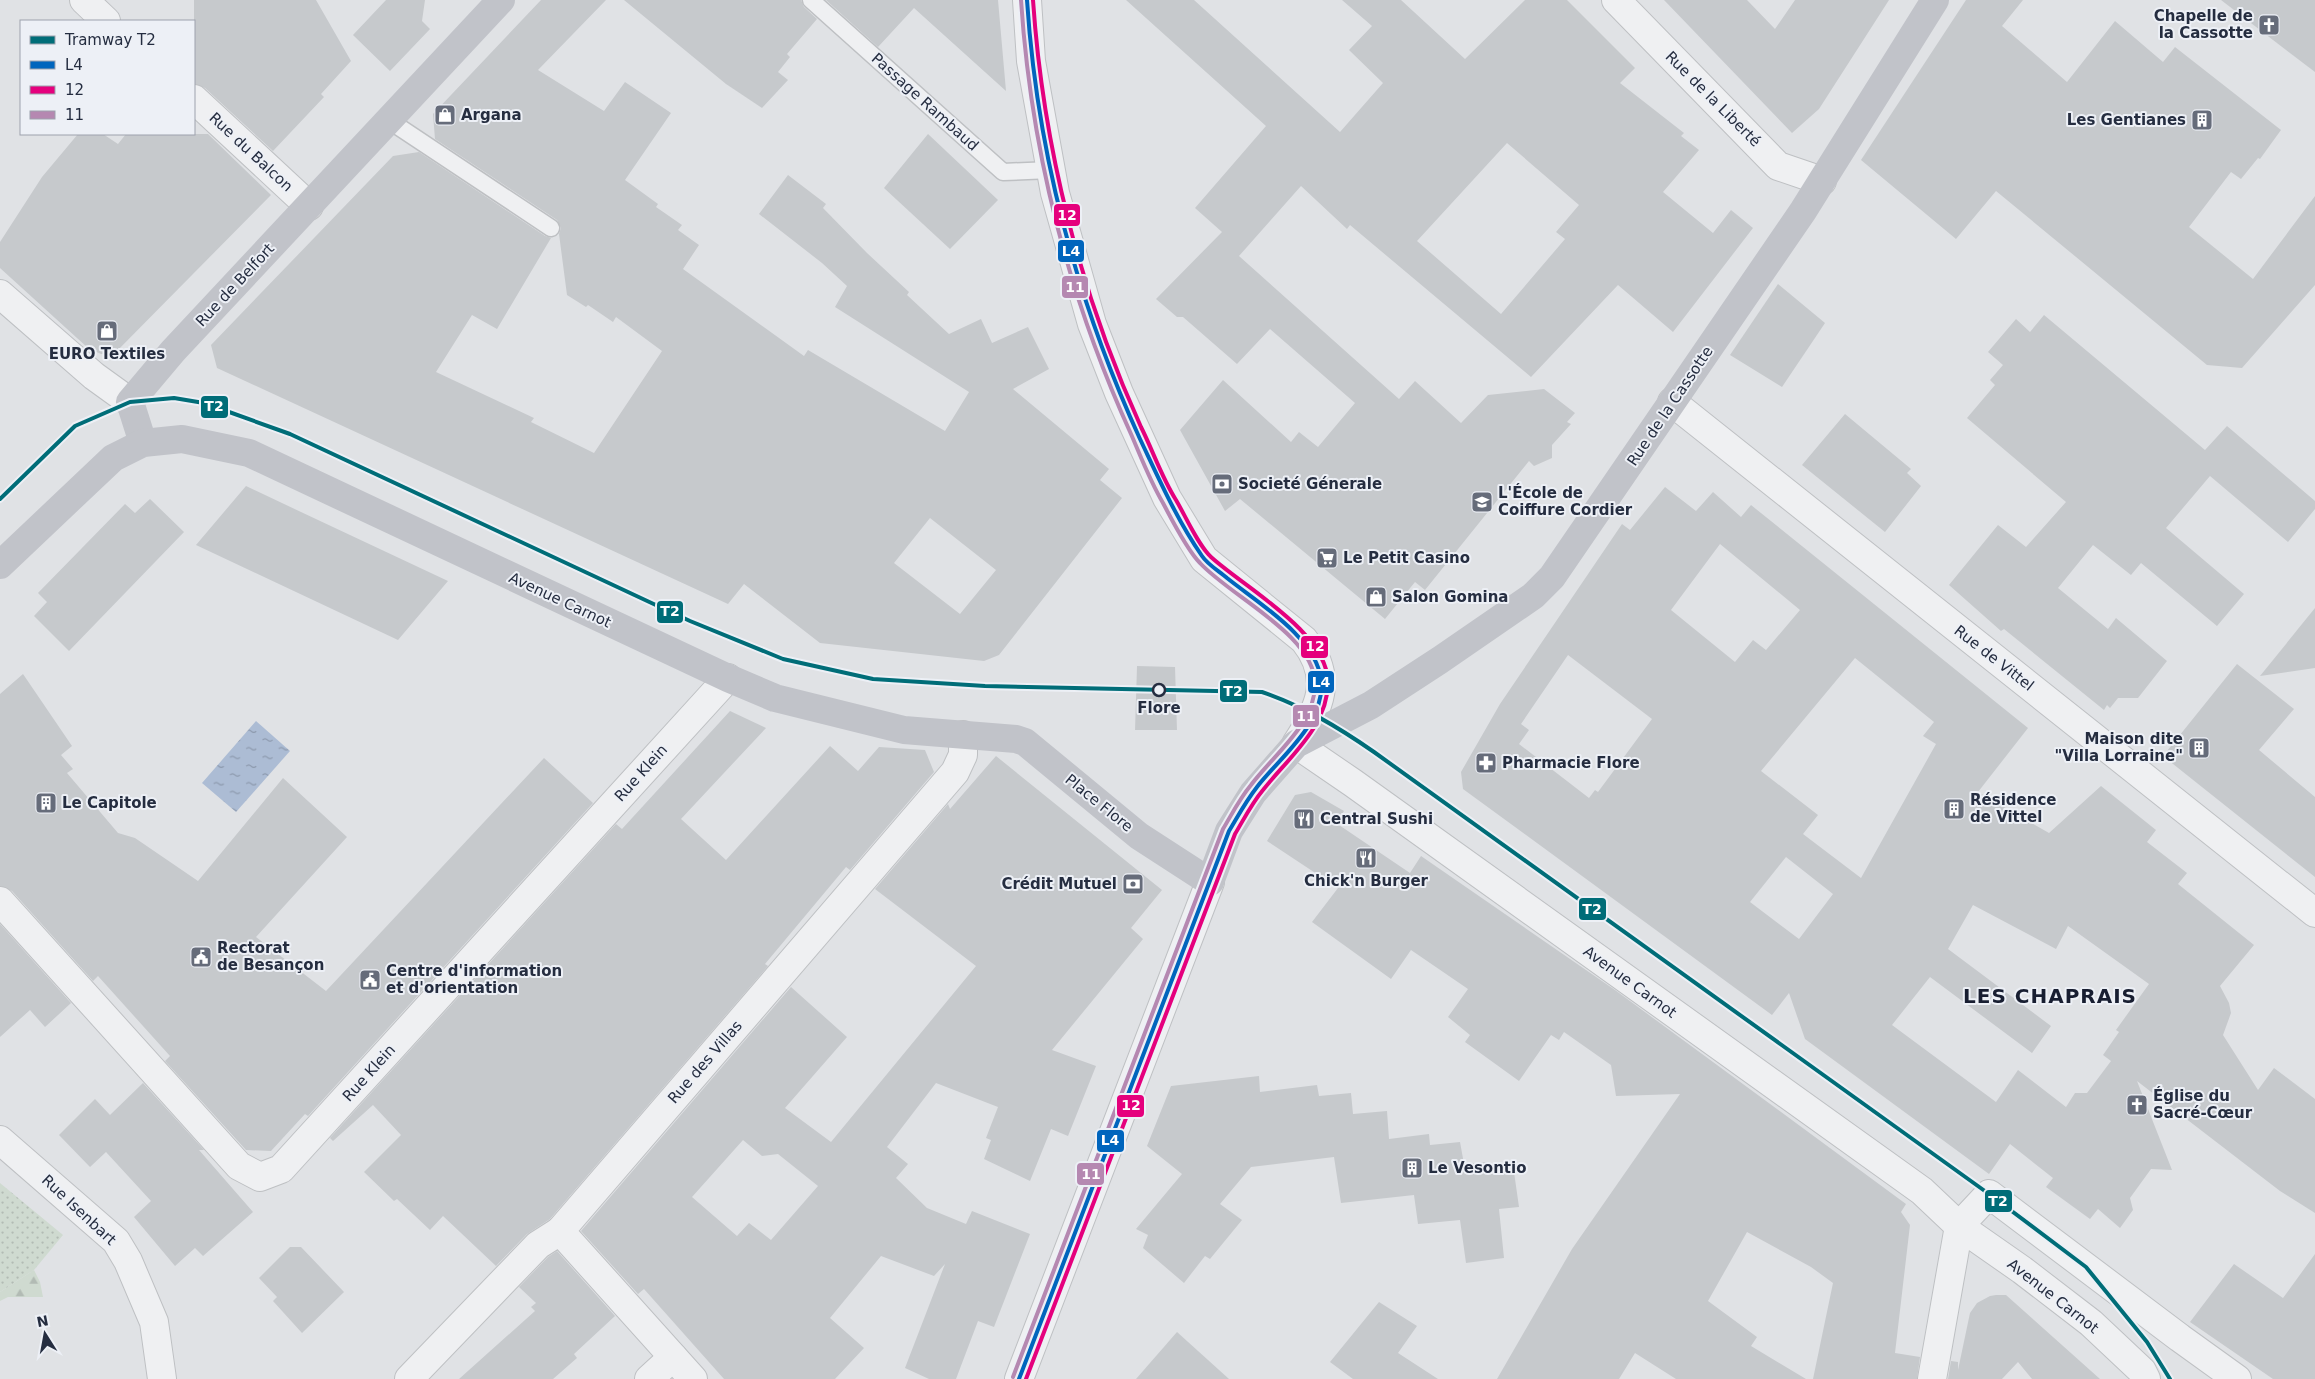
<svg xmlns="http://www.w3.org/2000/svg" width="2315" height="1379" font-family="'DejaVu Sans',sans-serif">
<style>
.forest{fill:url(#forest-firs)}
.garden{fill:url(#garden-dots)}
.water{fill:url(#water-ripples)}
.building{fill:#c6c9cc;fill-rule:evenodd}
.lines{fill:none;stroke-linecap:round;stroke-linejoin:round}
.service-casing{stroke:#bec0c3;stroke-width:19}
.minor-casing{stroke:#bec0c3;stroke-width:30}
.service{stroke:#eff0f2;stroke-width:16}
.minor{stroke:#eff0f2;stroke-width:28}
.secondary{stroke:#c1c3c9;stroke-width:28}
.bus-1-casing{stroke:#edf0f6;stroke-width:8}
.bus-2-casing{stroke:#edf0f6;stroke-width:8}
.bus-3-casing{stroke:#edf0f6;stroke-width:8}
.bus-1{stroke:#0065bd;stroke-width:4}
.bus-2{stroke:#e5007d;stroke-width:4}
.bus-3{stroke:#b588b1;stroke-width:4}
.tram-1-casing{stroke:#edf0f6;stroke-width:8}
.tram-1{stroke:#006d78;stroke-width:4}
.stop-dot{fill:#edf0f6;stroke:#252d40;stroke-width:2.5}
.labels{text-anchor:middle;stroke-width:4;stroke-linejoin:round;paint-order:stroke}
.poi-label{font-size:15px;font-weight:bold;fill:#252d40;stroke:#edf0f6;text-anchor:start}
.street-label{font-size:15px;fill:#252d40;stroke:#edf0f6}
.stop-label{font-size:15px;font-weight:bold;fill:#252d40;stroke:#edf0f6}
.district-label{font-size:20px;font-weight:bold;letter-spacing:1px;fill:#181e31;stroke:#edf0f6}
.line-badge{stroke:#edf0f6;stroke-width:2}
.badge-label{font-size:14px;text-anchor:middle;font-weight:bold;fill:#fff}
</style>
<defs>
<pattern id="forest-firs" width="22" height="20" patternUnits="userSpaceOnUse" patternTransform="scale(1.25)"><rect width="22" height="20" fill="#cfdad0"/><path d="M5 1l3.5 6h-7zM16 11l3.5 6h-7z" fill="#b2bbb4"/></pattern>
<pattern id="garden-dots" width="8" height="8" patternUnits="userSpaceOnUse" patternTransform="scale(1.25)"><rect width="8" height="8" fill="#cfdad0"/><path d="M2 2h.1M6 6h.1" fill="none" stroke="#b2bbb4" stroke-width="1.8" stroke-linecap="round"/></pattern>
<pattern id="water-ripples" width="26" height="14" patternUnits="userSpaceOnUse" patternTransform="scale(1.25)"><rect width="26" height="14" fill="#acbcd4"/><path d="M2 4q2-2 4 0t4 0M15 11q2-2 4 0t4 0" fill="none" stroke="#8c99ad"/></pattern>
</defs>
<rect width="100%" height="100%" fill="#e0e2e5"/>
<path class="forest" d="M34,1270L40,1282L43,1297H8L0,1301V1292Z"/>
<path class="garden" d="M0,1183L63,1235L34,1270L0,1292Z"/>
<path class="water" d="M256,721L290,751L236,812L202,783Z"/>
<g class="building">
<path d="M194,0H316L351,61L321,94L324,97L273,151L205,88L194,84Z"/>
<path d="M386,0H425L422,21L430,29L390,71L353,35Z"/>
<path d="M541,0H606L538,70L604,111L625,82L671,113L625,180L658,204L656,207L682,225L678,230L699,245L683,269L804,356L808,350L945,431L969,392L835,307L847,286L822,263L759,214L788,175L826,204L823,208L867,253L909,292L907,295L949,334L981,319L992,343L1028,327L1049,369L1013,389L1109,469L1100,480L1122,498L999,655L984,661L820,643L744,584L728,604L217,368L211,345L393,156L419,152L545,236L551,238L497,329L472,315L436,372L534,418L531,422L594,453L662,351L616,317L613,322L588,305L586,307L567,295L559,234L561,228L557,220L435,139L433,114ZM930,518L996,570L960,614L894,563Z"/>
<path d="M624,0H801L804,7L817,19L787,54L790,57L778,72L788,80L762,108L726,84Z"/>
<path d="M826,0H998L1006,91L914,8L878,47Z"/>
<path d="M1126,0H1194L1340,132L1383,83L1349,50L1372,26L1342,0H1401L1465,59L1525,0H1567L1635,68L1620,83L1684,133L1681,136L1699,150L1663,192L1713,233L1731,210L1753,228L1673,332L1618,285L1531,377L1350,225L1347,229L1301,186L1239,256L1399,399L1415,381L1461,423L1488,395L1544,389L1575,413L1567,422L1571,424L1552,445V458L1534,466L1529,461L1425,590L1415,582L1385,619L1240,499L1225,511L1180,430L1223,380L1291,442L1299,432L1318,447L1355,403L1270,329L1237,364L1183,317H1177L1156,299L1222,232L1195,208L1266,126ZM1507,143L1579,205L1556,232L1565,239L1501,314L1417,241Z"/>
<path d="M1664,0H1747L1775,29L1795,0H1889L1819,109L1792,133Z"/>
<path d="M1966,0H2023L2002,26L2067,82L2115,21L2163,62L2175,47L2281,130L2260,159L2258,158L2241,179L2231,172L2189,227L2253,279L2315,196V285L2242,368L2207,365L1996,191L1956,239L1861,160Z"/>
<path d="M2221,0H2315V72L2273,40Z"/>
<path d="M78,134H103L118,144L126,134H208L271,195L114,354H101L88,348L0,268V242L42,177Z"/>
<path d="M928,134L998,200L950,249L884,188Z"/>
<path d="M1778,284L1825,323L1782,387L1730,355Z"/>
<path d="M2044,315L2205,450L2227,426L2315,501V509L2288,542L2210,476L2166,528L2244,594L2217,626L2141,563L2131,575L2093,545L2058,588L2108,629L2116,618L2167,661L2138,698H2118L2110,708L2107,705L2104,710L2004,629L2001,631L1949,585L1998,525L2026,547L2066,502L1967,418L1995,385L1990,380L2003,365L1988,352L2016,319L2030,332Z"/>
<path d="M1845,414L1911,469L1907,473L1921,486L1885,532L1802,465Z"/>
<path d="M246,486L301,512L448,581L398,640L196,545Z"/>
<path d="M1665,487L1696,511L1713,492L1741,517L1751,505L2028,728L1978,792L2049,833L2101,786L2156,830L2147,842L2187,873L2178,884L2254,945L2220,986L2229,1003L2231,1013L2223,1035L2258,1090L2274,1068L2315,1099V1213L2280,1191L2137,1081L2172,1170L2151,1169L2130,1198L2133,1210L2120,1228L2098,1209L2090,1219L2046,1187L2053,1178L2010,1144L1989,1174L1805,1039L1789,993L1772,1015L1463,789L1461,772L1500,704L1622,524L1630,530ZM1720,544L1800,610L1766,650L1753,640L1735,662L1671,610ZM1568,655L1652,719L1598,792L1595,790L1589,798L1519,744L1529,730L1521,724ZM1855,658L1934,722L1923,736L1936,744L1861,878L1803,834L1818,815L1761,771ZM1786,857L1833,894L1799,939L1750,902ZM1973,905L2056,949L2068,926L2149,984L2116,1030L2119,1032L2103,1055L2111,1061L2087,1093H2075L2066,1107L2018,1070L1996,1102L1892,1025L1930,977L2032,1053L2051,1026L1948,949Z"/>
<path d="M150,499L184,532L69,651L34,616L47,602L38,593L125,504L135,513Z"/>
<path d="M2315,608V668L2260,676Z"/>
<path d="M2237,664L2294,709L2259,750L2315,797V877L2163,756Z"/>
<path d="M1137,666L1175,667L1177,730H1135Z"/>
<path d="M23,674L72,746L61,755L73,769L67,773L118,833L135,838L198,881L283,778L347,837L256,937L326,991L544,758L593,803L308,1116L305,1114L271,1151L246,1150L165,1061L170,1056L98,976L93,981L12,891L0,886V694Z"/>
<path d="M730,711L766,728L681,819L726,860L830,746L858,771L879,747L925,750L934,772L850,870L846,867L765,964L768,966L550,1219L527,1234L496,1266L443,1216L430,1230L397,1199L394,1201L364,1172L401,1135L373,1105L333,1141L330,1138L616,824L622,829Z"/>
<path d="M996,756L1162,890L1131,928L1143,939L1052,1050L1096,1066L1068,1136L1051,1129L1030,1181L984,1159L991,1140L986,1138L998,1107L936,1083L887,1147L908,1164L896,1178L927,1208L966,1224L972,1211L1030,1234L994,1327L978,1321L956,1379H929L905,1368L945,1264L934,1276L881,1256L830,1318L864,1348L835,1379H724L644,1289L638,1294L581,1231L791,987L847,1037L785,1108L831,1142L976,966L875,889L948,804L950,809ZM743,1140L762,1156L778,1154L818,1186L771,1240L749,1223L737,1236L692,1197Z"/>
<path d="M1311,792L1344,811L1336,823L1410,873L1421,856L1615,990L1906,1204L1901,1212L1910,1225L1895,1353L1920,1357L1917,1379H1813L1833,1283L1811,1267L1747,1232L1708,1301L1757,1337L1751,1346L1806,1379H1676L1635,1353L1619,1379H1497L1572,1249L1680,1094L1616,1096L1611,1065L1564,1032L1559,1040L1551,1035L1519,1081L1465,1042L1470,1035L1448,1017L1468,989L1411,950L1391,979L1312,922L1338,888L1267,841L1295,795Z"/>
<path d="M0,924L71,1003L45,1027L30,1010L0,1037Z"/>
<path d="M1259,1076L1260,1092L1317,1085L1319,1096L1351,1093L1353,1114L1387,1111L1389,1139L1429,1134L1430,1145L1460,1142L1464,1164L1487,1162L1489,1174L1514,1172L1519,1207L1499,1209L1504,1258L1466,1263L1460,1220L1418,1224L1414,1195L1341,1203L1334,1157L1251,1167L1220,1204L1242,1220L1210,1259L1205,1256L1184,1283L1143,1248L1148,1235L1136,1229L1182,1174L1147,1146L1171,1086Z"/>
<path d="M143,1083L204,1150H199L253,1212L203,1256L195,1248L175,1266L134,1217L151,1201L106,1152L90,1167L59,1135L95,1099L110,1115Z"/>
<path d="M290,1247H301L344,1292L302,1333L273,1301L277,1297L259,1278Z"/>
<path d="M557,1251L615,1316L574,1354L577,1358L553,1379H459L535,1311L531,1307L536,1303L519,1287L548,1257Z"/>
<path d="M2315,1254V1379H2273L2190,1322L2234,1264L2283,1298Z"/>
<path d="M1996,1295H2006L2100,1379H2032L2018,1362L2002,1379H1948L1951,1361L1958,1362V1370L1970,1313L1977,1303L1990,1296Z"/>
<path d="M1379,1302L1417,1326L1398,1353L1438,1379H1353L1330,1362Z"/>
<path d="M1177,1332L1229,1379H1136Z"/>
</g>
<g class="lines">
<g class="service-casing">
<g id="service">
<path d="M811,0L1003,172L1051,170"/>
<path d="M390,121L551,228"/>
</g>
</g>
<g class="minor-casing">
<g id="minor">
<path d="M84,0L106,21"/>
<path d="M1027,0L1031,61L1055,193L1092,324L1119,393L1167,498L1204,559L1304,640C1334,678 1320,708 1296,744L1353,783L1922,1191L1959,1226L2022,1270L2091,1323L2142,1371L2146,1379"/>
<path d="M1616,0L1778,166L1822,181"/>
<path d="M194,99L309,206"/>
<path d="M0,294L94,376L130,402"/>
<path d="M1672,402L2315,913"/>
<path d="M0,901L239,1166L260,1177L281,1169L728,678"/>
<path d="M0,1140L116,1241L128,1261L154,1322L162,1379"/>
<path d="M1959,1226L1989,1194L2180,1338L2237,1379"/>
<path d="M409,1379L538,1245L560,1231"/>
<path d="M649,1379L673,1357"/>
<path d="M693,1379L560,1231L955,772L963,755V735"/>
<path d="M1019,1379L1210,882"/>
<path d="M1932,1379L1959,1226"/>
</g>
</g>
<use href="#service" class="service"/>
<use href="#minor" class="minor"/>
<g class="secondary">
<path d="M143,443L130,402L173,351L501,0"/>
<path d="M0,565L113,458L143,443L182,439L249,453L728,678L775,698L904,730L1016,739L1025,742L1139,836L1210,882L1229,831L1253,793L1296,744L1371,705L1440,660L1533,596L1552,577L1803,211L1935,0"/>
</g>
<g class="bus-1-casing">
<path id="bus-1" d="M1019,1379L1229,831C1238,816 1246,801 1257,787C1280,757 1326,723 1321,680C1317,638 1258,603 1227,578C1219,571 1208,565 1202,556C1177,520 1159,479 1140,439C1077,301 1037,152 1027,0"/>
</g>
<g class="bus-2-casing">
<path id="bus-2" d="M1026,1379L1235,834C1244,819 1252,803 1263,790C1288,758 1328,727 1328,682C1327,632 1245,588 1211,557C1198,545 1186,517 1176,500C1162,478 1153,451 1141,427C1080,293 1043,147 1033,0"/>
</g>
<g class="bus-3-casing">
<path id="bus-3" d="M1013,1377L1223,829C1232,814 1240,798 1251,785C1274,754 1316,724 1315,683C1314,635 1230,596 1200,563C1187,550 1172,520 1163,503C1150,481 1141,457 1131,434C1069,298 1031,150 1021,0"/>
</g>
<use href="#bus-1" class="bus-1"/>
<use href="#bus-2" class="bus-2"/>
<use href="#bus-3" class="bus-3"/>
<g class="tram-1-casing">
<path id="tram-1" d="M0,499L75,426L130,402L174,398L204,403L290,434L690,621L783,659L873,679L985,686L1262,692C1303,706 1338,727 1374,752L1989,1194L2086,1267L2147,1342L2170,1379"/>
</g>
<use href="#tram-1" class="tram-1"/>
</g>
<defs>
<g id="church-square" transform="scale(1.125)"><rect x="-9" y="-9" width="18" height="18" rx="4" fill="#666c7a" stroke="#edf0f6"/><path d="M-1.2-6h2.4v3.5h3.3v2.4h-3.3V6h-2.4V-.1h-3.3v-2.4h3.3Z" fill="#fff"/></g>
<g id="shop-square" transform="scale(1.125)"><rect x="-9" y="-9" width="18" height="18" rx="4" fill="#666c7a" stroke="#edf0f6"/><path d="M-5-2.5h2.3a2.7 3.5 0 0 1 5.4 0H5L5.5 6h-11ZM-1.5-2.5h3a1.5 2.3 0 0 0-3 0Z" fill="#fff"/></g>
<g id="building-square" transform="scale(1.125)"><rect x="-9" y="-9" width="18" height="18" rx="4" fill="#666c7a" stroke="#edf0f6"/><path d="M-4-6H4V6H1V3H-1V6H-4ZM-2.5-4.3h1.7v1.8h-1.7ZM.8-4.3h1.7v1.8H.8ZM-2.5-1h1.7V.8h-1.7ZM.8-1h1.7V.8H.8Z" fill="#fff"/></g>
<g id="bank-square" transform="scale(1.125)"><rect x="-9" y="-9" width="18" height="18" rx="4" fill="#666c7a" stroke="#edf0f6"/><path d="M-6-4H6V4H-6ZM0-2.3a2.3 2.3 0 1 0 0 4.6a2.3 2.3 0 1 0 0-4.6Z" fill="#fff"/></g>
<g id="school-square" transform="scale(1.125)"><rect x="-9" y="-9" width="18" height="18" rx="4" fill="#666c7a" stroke="#edf0f6"/><path d="M0-5L7-2L0 1L-7-2ZM-4 1L0 2.5L4 1V4Q0 6-4 4Z" fill="#fff"/></g>
<g id="supermarket-square" transform="scale(1.125)"><rect x="-9" y="-9" width="18" height="18" rx="4" fill="#666c7a" stroke="#edf0f6"/><path d="M-6-5.5h2.5l.6 2H6L4.5 2H-2.5L-4.4-4H-6ZM-1.5 3.2a1.3 1.3 0 1 0 .1 0ZM3 3.2a1.3 1.3 0 1 0 .1 0Z" fill="#fff"/></g>
<g id="pharmacy-square" transform="scale(1.125)"><rect x="-9" y="-9" width="18" height="18" rx="4" fill="#666c7a" stroke="#edf0f6"/><path d="M-2-6h4v4h4v4h-4v4h-4v-4h-4v-4h4Z" fill="#fff"/></g>
<g id="restaurant-square" transform="scale(1.125)"><rect x="-9" y="-9" width="18" height="18" rx="4" fill="#666c7a" stroke="#edf0f6"/><path d="M-5-6h1v4h1v-4h1v4h1v-4h1v5L-1.5 .5V6h-2V.5L-5-1ZM5-6V6H3V1.5H1.5Q1.5-4 5-6Z" fill="#fff"/></g>
<g id="civic-square" transform="scale(1.125)"><rect x="-9" y="-9" width="18" height="18" rx="4" fill="#666c7a" stroke="#edf0f6"/><path d="M-.6-6.5H3V-4.5H.6V-3L4-1V1h2V6H-6V1h2V-1L-.6-3ZM-1.2 2.5V6h2.4V2.5Z" fill="#fff"/></g>
</defs>
<g fill-rule="evenodd">
<use href="#church-square" x="2269" y="25"/>
<use href="#shop-square" x="445" y="115"/>
<use href="#building-square" x="2202" y="120"/>
<use href="#shop-square" x="107" y="331"/>
<use href="#bank-square" x="1222" y="484"/>
<use href="#school-square" x="1482" y="502"/>
<use href="#supermarket-square" x="1327" y="558"/>
<use href="#shop-square" x="1376" y="597"/>
<use href="#building-square" x="2199" y="748"/>
<use href="#pharmacy-square" x="1486" y="763"/>
<use href="#building-square" x="46" y="803"/>
<use href="#building-square" x="1954" y="809"/>
<use href="#restaurant-square" x="1304" y="819"/>
<use href="#restaurant-square" x="1366" y="858"/>
<use href="#bank-square" x="1133" y="884"/>
<use href="#civic-square" x="201" y="957"/>
<use href="#civic-square" x="370" y="980"/>
<use href="#church-square" x="2137" y="1105"/>
<use href="#building-square" x="1412" y="1168"/>
</g>
<circle class="stop-dot" cx="1159" cy="690" r="6"/>
<g class="labels">
<g class="poi-label">
<text x="2253" y="21" text-anchor="end">Chapelle de<tspan x="2253" dy="17">la Cassotte</tspan></text>
<text x="461" y="120">Argana</text>
<text x="2186" y="125" text-anchor="end">Les Gentianes</text>
<text x="107" y="359" text-anchor="middle">EURO Textiles</text>
<text x="1238" y="489">Societé Génerale</text>
<text x="1498" y="498">L'École de<tspan x="1498" dy="17">Coiffure Cordier</tspan></text>
<text x="1343" y="563">Le Petit Casino</text>
<text x="1392" y="602">Salon Gomina</text>
<text x="2183" y="744" text-anchor="end">Maison dite<tspan x="2183" dy="17">"Villa Lorraine"</tspan></text>
<text x="1502" y="768">Pharmacie Flore</text>
<text x="1970" y="805">Résidence<tspan x="1970" dy="17">de Vittel</tspan></text>
<text x="62" y="808">Le Capitole</text>
<text x="1320" y="824">Central Sushi</text>
<text x="1366" y="886" text-anchor="middle">Chick'n Burger</text>
<text x="1117" y="889" text-anchor="end">Crédit Mutuel</text>
<text x="217" y="953">Rectorat<tspan x="217" dy="17">de Besançon</tspan></text>
<text x="386" y="976">Centre d'information<tspan x="386" dy="17">et d'orientation</tspan></text>
<text x="2153" y="1101">Église du<tspan x="2153" dy="17">Sacré-Cœur</tspan></text>
<text x="1428" y="1173">Le Vesontio</text>
</g>
<g class="street-label">
<text transform="translate(1713 99) rotate(45)" y="5">Rue de la Liberté</text>
<text transform="translate(925 102) rotate(42)" y="5">Passage Rambaud</text>
<text transform="translate(251 152) rotate(43)" y="5">Rue du Balcon</text>
<text transform="translate(235 285) rotate(-47)" y="5">Rue de Belfort</text>
<text transform="translate(1670 406) rotate(-56)" y="5">Rue de la Cassotte</text>
<text transform="translate(560 600) rotate(25)" y="5">Avenue Carnot</text>
<text transform="translate(1994 658) rotate(38)" y="5">Rue de Vittel</text>
<text transform="translate(641 773) rotate(-48)" y="5">Rue Klein</text>
<text transform="translate(1099 803) rotate(39)" y="5">Place Flore</text>
<text transform="translate(1630 982) rotate(36)" y="5">Avenue Carnot</text>
<text transform="translate(705 1062) rotate(-49)" y="5">Rue des Villas</text>
<text transform="translate(369 1073) rotate(-48)" y="5">Rue Klein</text>
<text transform="translate(79 1210) rotate(43)" y="5">Rue Isenbart</text>
<text transform="translate(2053 1296) rotate(38)" y="5">Avenue Carnot</text>
</g>
<g class="stop-label">
<text x="1159" y="713">Flore</text>
</g>
<g class="district-label">
<text x="2050" y="1003">LES CHAPRAIS</text>
</g>
</g>
<g class="line-badge">
<rect x="1053" y="203" width="28" height="24" rx="5" fill="#e5007d"/>
<rect x="1057" y="239" width="28" height="24" rx="5" fill="#0065bd"/>
<rect x="1061" y="275" width="28" height="24" rx="5" fill="#b588b1"/>
<rect x="200" y="395" width="29" height="24" rx="5" fill="#006d78"/>
<rect x="656" y="600" width="28" height="24" rx="5" fill="#006d78"/>
<rect x="1300" y="635" width="29" height="24" rx="5" fill="#e5007d"/>
<rect x="1307" y="670" width="28" height="24" rx="5" fill="#0065bd"/>
<rect x="1219" y="679" width="29" height="24" rx="5" fill="#006d78"/>
<rect x="1292" y="704" width="28" height="24" rx="5" fill="#b588b1"/>
<rect x="1578" y="897" width="29" height="24" rx="5" fill="#006d78"/>
<rect x="1116" y="1094" width="29" height="24" rx="5" fill="#e5007d"/>
<rect x="1096" y="1129" width="29" height="24" rx="5" fill="#0065bd"/>
<rect x="1076" y="1162" width="29" height="24" rx="5" fill="#b588b1"/>
<rect x="1984" y="1189" width="29" height="24" rx="5" fill="#006d78"/>
</g>
<g class="badge-label">
<text x="1067" y="220">12</text>
<text x="1071" y="256">L4</text>
<text x="1075" y="292">11</text>
<text x="214" y="411">T2</text>
<text x="670" y="616">T2</text>
<text x="1315" y="651">12</text>
<text x="1321" y="687">L4</text>
<text x="1233" y="696">T2</text>
<text x="1306" y="721">11</text>
<text x="1592" y="914">T2</text>
<text x="1131" y="1110">12</text>
<text x="1110" y="1145">L4</text>
<text x="1091" y="1179">11</text>
<text x="1998" y="1206">T2</text>
</g>
<rect x="20" y="20" width="175" height="115" fill="#edf0f6" stroke="#9da2ad"/>
<rect x="30" y="36" width="25" height="8" fill="#006d78" stroke="#9da2ad"/>
<text x="65" y="45" font-size="15" fill="#252d40">Tramway T2</text>
<rect x="30" y="61" width="25" height="8" fill="#0065bd" stroke="#9da2ad"/>
<text x="65" y="70" font-size="15" fill="#252d40">L4</text>
<rect x="30" y="86" width="25" height="8" fill="#e5007d" stroke="#9da2ad"/>
<text x="65" y="95" font-size="15" fill="#252d40">12</text>
<rect x="30" y="111" width="25" height="8" fill="#b588b1" stroke="#9da2ad"/>
<text x="65" y="120" font-size="15" fill="#252d40">11</text>
<g transform="translate(45 1334) rotate(349)" stroke="#edf0f6" stroke-width="4" paint-order="stroke">
<path d="M0-4L9 19L0 12L-9 19Z" fill="#252d40"/>
<text y="-8" font-size="14" font-weight="bold" text-anchor="middle" fill="#252d40">N</text>
</g>
</svg>
